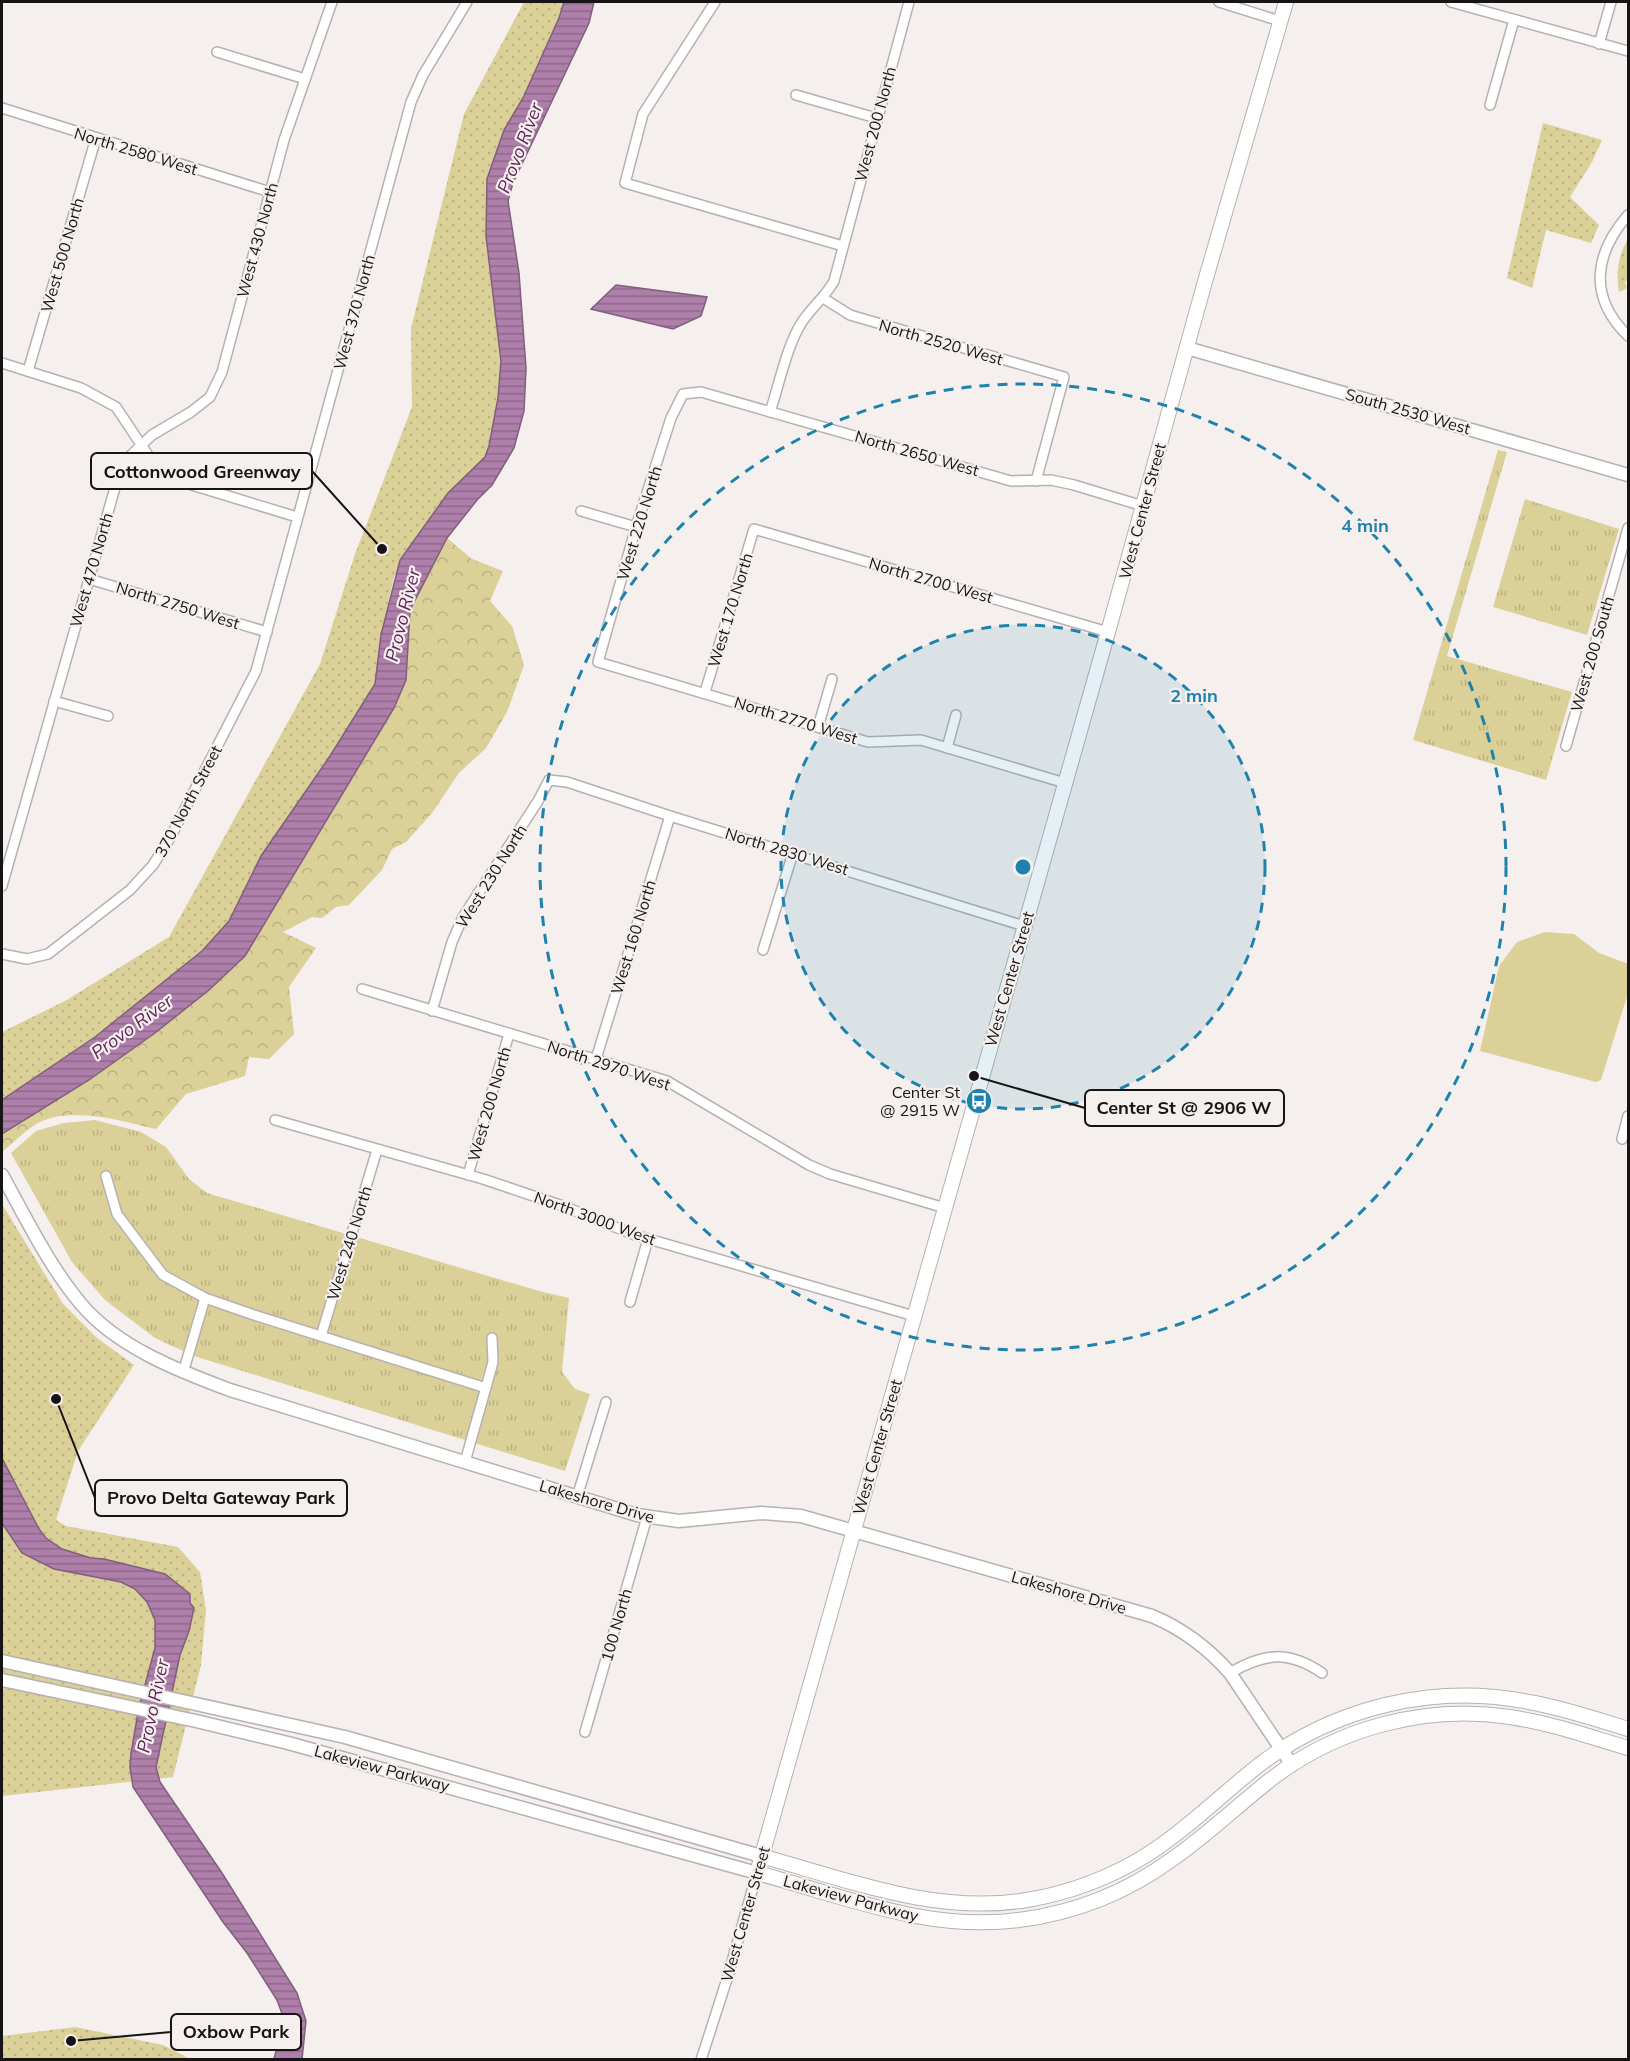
<svg xmlns="http://www.w3.org/2000/svg" width="1630" height="2061" font-family="Mulish,sans-serif">
<style>
.grass{fill:url(#grass-tufts)}
.forest{fill:url(#forest-crowns)}
.park{fill:url(#park-dots)}
.pitch{fill:#dbd098}
.water{fill:url(#water-rules);stroke:#805f7d;stroke-width:1.5}
.lines{fill:none;stroke-linecap:round;stroke-linejoin:round}
.minor-casing{stroke:#b6b1b0;stroke-width:12}
.tertiary-casing{stroke:#b6b1b0;stroke-width:15}
.secondary-casing{stroke:#b6b1b0;stroke-width:16}
.minor{stroke:#fff;stroke-width:9}
.tertiary{stroke:#fff;stroke-width:12}
.secondary{stroke:#fff;stroke-width:14}
.ring{fill:none;stroke:#1f82ad;stroke-width:3;stroke-dasharray:10 8}
.labels{text-anchor:middle;stroke-width:4.5;stroke-linejoin:round;paint-order:stroke}
.street-label{font-size:16px;fill:#161414;stroke:#f5efee}
.poi-label{font-size:16px;fill:#161414;stroke:#f5efee;text-anchor:end}
.water-label{font-size:18px;font-style:italic;fill:#5d235a;stroke:#f5efee}
.centre{fill:#1f82ad;stroke:#f5efee;stroke-width:3}
.ring-label{font-size:18px;text-anchor:middle;font-weight:bold;fill:#1f82ad;stroke:#f5efee;stroke-width:4.5;stroke-linejoin:round;paint-order:stroke}
.leader{fill:none;stroke:#161414;stroke-width:2}
.callout-dot{fill:#161414;stroke:#f5efee;stroke-width:2}
.callout{fill:#f5efee;stroke:#161414;stroke-width:2}
.callout-label{font-size:18px;text-anchor:middle;font-weight:bold;fill:#161414}
</style>
<defs>
<pattern id="grass-tufts" width="24" height="20" patternUnits="userSpaceOnUse" patternTransform="scale(1.5)"><rect width="24" height="20" fill="#dbd098"/><path d="M3 7l-1-3M5 7V3M7 7l1-3M15 17l-1-3M17 17v-4M19 17l1-3" fill="none" stroke="#bbb282"/></pattern>
<pattern id="forest-crowns" width="20" height="18" patternUnits="userSpaceOnUse" patternTransform="scale(1.5)"><rect width="20" height="18" fill="#dbd098"/><path d="M2 6a3 3 0 1 1 6 0M12 15a3 3 0 1 1 6 0" fill="none" stroke="#bbb282"/></pattern>
<pattern id="park-dots" width="8" height="8" patternUnits="userSpaceOnUse" patternTransform="scale(1.5)"><rect width="8" height="8" fill="#dbd098"/><path d="M2 2h.1M6 6h.1" fill="none" stroke="#bbb282" stroke-width="1.8" stroke-linecap="round"/></pattern>
<pattern id="water-rules" width="6" height="5" patternUnits="userSpaceOnUse" patternTransform="scale(1.5)"><rect width="6" height="5" fill="#ae7faa"/><path d="M0 2.5h6" fill="none" stroke="#8d6789"/></pattern>
</defs>
<rect width="100%" height="100%" fill="#f5efee"/>
<g class="grass">
<path d="M1498,450L1507,452L1447,656L1572,692L1546,780L1413,740Z"/>
<path d="M1525,499L1619,529L1587,635L1493,607Z"/>
<path d="M95,1120L141,1132L166,1147L189,1179L207,1193L539,1291L569,1298L562,1372L575,1389L590,1394L565,1471L194,1356L155,1338L105,1300L72,1262L11,1153L36,1131L64,1123Z"/>
</g>
<path class="forest" d="M447,538L472,559L503,571L490,601L512,626L524,665L507,712L486,748L459,773L432,813L406,842L392,849L382,870L349,905L336,907L322,918L312,917L283,932L316,948L289,987L294,1034L269,1059L249,1057L245,1076L186,1094L156,1129C121,1121 75,1106 40,1122C29,1127 14,1142 3,1151L2,1148V1134L89,1080L154,1033L209,990L225,973L267,921L394,708L406,680L410,610Z"/>
<g class="park">
<path d="M524,2H564L559,18L523,98L504,130L487,179L486,236L501,361L498,398L489,446L485,457L448,493L419,535L411,544L394,577L381,635L375,684L330,756L310,784L229,921L217,936L202,951L95,1037L2,1100V1032L65,1001L169,937L320,664L355,554L412,407L411,329L464,114Z"/>
<path d="M1543,123L1602,140L1592,162L1570,197L1599,225L1591,243L1546,230L1532,288L1507,278Z"/>
<path d="M1628,239V280L1625,282L1627,288L1619,292C1616,273 1618,255 1628,239Z"/>
<path d="M2,1204L63,1304L97,1338L134,1365L78,1451L56,1520L66,1526L178,1547L200,1572L206,1610L201,1665L173,1777L2,1796Z"/>
<path d="M75,2027L163,2045L190,2059H2V2036Z"/>
</g>
<path class="pitch" d="M1545,932L1574,934L1599,953L1628,964V993L1601,1080L1596,1082L1480,1051L1499,966L1517,942Z"/>
<g class="water">
<path d="M564,2H594L589,23L513,183L508,201L519,273L526,368L524,411L514,448L492,485L477,500L447,538L410,610L406,680L394,708L245,956L209,990L155,1033L89,1080L2,1134V1100L95,1037L202,951L229,921L261,856L330,756L375,684L381,635L400,560L448,493L485,457L489,446L498,398L501,361L486,236L487,179L504,130L523,98L559,18Z"/>
<path d="M616,285L707,297L701,316L673,329L591,309Z"/>
<path d="M2,1458L39,1529L46,1538L62,1549L91,1558L104,1559L165,1574L190,1594V1603L194,1608L189,1631L180,1655L156,1767L160,1782L222,1873L297,1993L306,2021L302,2059H274L284,2019L277,2000L247,1953L223,1922L133,1787L130,1767L131,1753L139,1707L155,1648V1620L147,1602L135,1589L121,1582L54,1569L22,1553L2,1523Z"/>
</g>
<g class="lines">
<g class="minor-casing">
<g id="minor">
<path d="M715,2L643,114L625,183L843,246"/>
<path d="M1219,2L1280,21"/>
<path d="M1451,2L1628,51"/>
<path d="M1599,44L1611,2"/>
<path d="M217,52L305,79"/>
<path d="M796,95L876,118"/>
<path d="M1490,105L1514,20"/>
<path d="M2,108L270,192"/>
<path d="M1628,215C1594,254 1588,297 1628,336"/>
<path d="M823,298L850,315L1064,377L1036,481"/>
<path d="M2,363L81,388L116,407L152,461L163,472L182,482L297,517"/>
<path d="M28,371L96,138"/>
<path d="M770,412C779,385 787,345 802,322C812,307 826,296 834,281L909,2"/>
<path d="M581,511L636,527"/>
<path d="M89,579L267,632"/>
<path d="M705,692L754,529L1108,632"/>
<path d="M54,701L108,716"/>
<path d="M818,727L832,679"/>
<path d="M1566,746L1628,528"/>
<path d="M947,748L956,715"/>
<path d="M1065,783L921,740L868,742L598,662L636,527L671,418L683,394L701,392L1011,481L1051,480L1074,485L1143,506"/>
<path d="M2,886L120,470L127,459L152,435L191,412L210,397L222,372L284,140L332,2"/>
<path d="M763,950L793,853"/>
<path d="M2,954L27,959L48,954L130,890L153,865L170,838L256,671L411,102L423,75L467,2"/>
<path d="M362,989L667,1081L809,1165L830,1174L945,1208"/>
<path d="M432,1011L452,942L463,917L538,801L549,780L567,782L670,816L1024,926"/>
<path d="M596,1059L670,816"/>
<path d="M275,1120L483,1179L563,1206L635,1235L914,1316"/>
<path d="M1622,1139L1628,1116"/>
<path d="M468,1175L509,1034"/>
<path d="M106,1176L117,1214L163,1275L205,1298L254,1315L486,1388"/>
<path d="M630,1302L648,1239"/>
<path d="M321,1336L377,1150"/>
<path d="M183,1373L205,1298"/>
<path d="M465,1462L493,1362L492,1338"/>
<path d="M577,1497L606,1402"/>
<path d="M1230,1673C1264,1653 1288,1650 1322,1673"/>
<path d="M585,1732L647,1517"/>
<path d="M701,2060L727,1979L757,1873"/>
</g>
</g>
<g class="tertiary-casing">
<g id="tertiary">
<path d="M1187,348L1628,475"/>
<path d="M2,1175C26,1218 49,1266 81,1304C117,1347 179,1371 230,1390L637,1515L679,1521L761,1513L801,1516L1152,1616C1183,1629 1208,1648 1230,1673L1292,1765"/>
<path d="M2,1661L345,1737L761,1856"/>
<path d="M2,1680L196,1721L288,1743L757,1873"/>
</g>
</g>
<g class="secondary-casing">
<g id="secondary">
<path d="M1286,2L1204,285L1108,632L757,1873C843,1896 928,1932 1019,1920C1074,1913 1127,1892 1171,1860C1206,1836 1237,1806 1270,1780C1337,1728 1426,1704 1510,1717C1550,1723 1590,1737 1628,1748"/>
<path d="M761,1856C848,1880 936,1915 1027,1900C1069,1893 1109,1878 1145,1856C1186,1830 1221,1795 1259,1765C1335,1707 1435,1683 1529,1702C1563,1708 1596,1719 1628,1729"/>
</g>
</g>
<use href="#minor" class="minor"/>
<use href="#tertiary" class="tertiary"/>
<use href="#secondary" class="secondary"/>
</g>
<circle cx="1023" cy="867" r="242" fill="#1f82ad" fill-opacity=".12"/>
<g class="ring">
<circle cx="1023" cy="867" r="242"/>
<circle cx="1023" cy="867" r="483"/>
</g>
<defs>
<g id="bus-disc" transform="scale(1.35)"><circle r="9.5" fill="#1f82ad" stroke="#f5efee"/><path d="M-5-6H5V4H4V6H2V4H-2V6H-4V4H-5ZM-3.5-4V0h7V-4ZM-3.5 1.2v1.5H-2V1.2ZM2 1.2v1.5H3.5V1.2Z" fill="#fff"/></g>
</defs>
<g fill-rule="evenodd">
<use href="#bus-disc" x="979" y="1101"/>
</g>
<g class="labels">
<g class="street-label">
<text transform="translate(875 124) rotate(-75)" y="6">West 200 North</text>
<text transform="translate(136 151) rotate(17)" y="6">North 2580 West</text>
<text transform="translate(257 240) rotate(-75)" y="6">West 430 North</text>
<text transform="translate(62 255) rotate(-74)" y="6">West 500 North</text>
<text transform="translate(354 312) rotate(-75)" y="6">West 370 North</text>
<text transform="translate(941 342) rotate(16)" y="6">North 2520 West</text>
<text transform="translate(1408 411) rotate(16)" y="6">South 2530 West</text>
<text transform="translate(917 453) rotate(16)" y="6">North 2650 West</text>
<text transform="translate(1142 511) rotate(-75)" y="6">West Center Street</text>
<text transform="translate(639 523) rotate(-73)" y="6">West 220 North</text>
<text transform="translate(91 570) rotate(-74)" y="6">West 470 North</text>
<text transform="translate(931 580) rotate(16)" y="6">North 2700 West</text>
<text transform="translate(178 605) rotate(17)" y="6">North 2750 West</text>
<text transform="translate(730 610) rotate(-73)" y="6">West 170 North</text>
<text transform="translate(1592 654) rotate(-74)" y="6">West 200 South</text>
<text transform="translate(796 720) rotate(17)" y="6">North 2770 West</text>
<text transform="translate(188 801) rotate(-62)" y="6">370 North Street</text>
<text transform="translate(787 851) rotate(17)" y="6">North 2830 West</text>
<text transform="translate(491 876) rotate(-58)" y="6">West 230 North</text>
<text transform="translate(633 937) rotate(-73)" y="6">West 160 North</text>
<text transform="translate(1009 979) rotate(-74)" y="6">West Center Street</text>
<text transform="translate(609 1065) rotate(18)" y="6">North 2970 West</text>
<text transform="translate(489 1104) rotate(-74)" y="6">West 200 North</text>
<text transform="translate(595 1218) rotate(20)" y="6">North 3000 West</text>
<text transform="translate(349 1243) rotate(-73)" y="6">West 240 North</text>
<text transform="translate(877 1447) rotate(-74)" y="6">West Center Street</text>
<text transform="translate(597 1501) rotate(16)" y="6">Lakeshore Drive</text>
<text transform="translate(1069 1592) rotate(16)" y="6">Lakeshore Drive</text>
<text transform="translate(616 1625) rotate(-74)" y="6">100 North</text>
<text transform="translate(382 1768) rotate(15)" y="6">Lakeview Parkway</text>
<text transform="translate(851 1898) rotate(15)" y="6">Lakeview Parkway</text>
<text transform="translate(745 1914) rotate(-74)" y="6">West Center Street</text>
</g>
<g class="poi-label">
<text x="960" y="1098">Center St<tspan x="960" dy="18">@ 2915 W</tspan></text>
</g>
<g class="water-label">
<text transform="translate(520 148) rotate(-69)" y="6">Provo River</text>
<text transform="translate(403 615) rotate(-76)" y="6">Provo River</text>
<text transform="translate(132 1027) rotate(-36)" y="6">Provo River</text>
<text transform="translate(153 1706) rotate(-78)" y="6">Provo River</text>
</g>
</g>
<circle cx="1023" cy="867" r="9" class="centre"/>
<g class="ring-label">
<text x="1365" y="532">4 min</text>
<text x="1194" y="702">2 min</text>
</g>
<path class="leader" d="M382 549L312 471M974 1076L1085 1108M56 1399L95 1498M71 2041L171 2032"/>
<g class="callout-dot">
<circle cx="382" cy="549" r="6"/>
<circle cx="974" cy="1076" r="6"/>
<circle cx="56" cy="1399" r="6"/>
<circle cx="71" cy="2041" r="6"/>
</g>
<g class="callout">
<rect x="91" y="453" width="221" height="36" rx="6"/>
<rect x="1085" y="1090" width="199" height="36" rx="6"/>
<rect x="95" y="1480" width="252" height="36" rx="6"/>
<rect x="171" y="2014" width="130" height="36" rx="6"/>
</g>
<g class="callout-label">
<text x="202" y="478">Cottonwood Greenway</text>
<text x="1184" y="1114">Center St @ 2906 W</text>
<text x="221" y="1504">Provo Delta Gateway Park</text>
<text x="236" y="2038">Oxbow Park</text>
</g>
<rect width="1630" height="2061" fill="none" stroke="#161414" stroke-width="6"/>
</svg>
